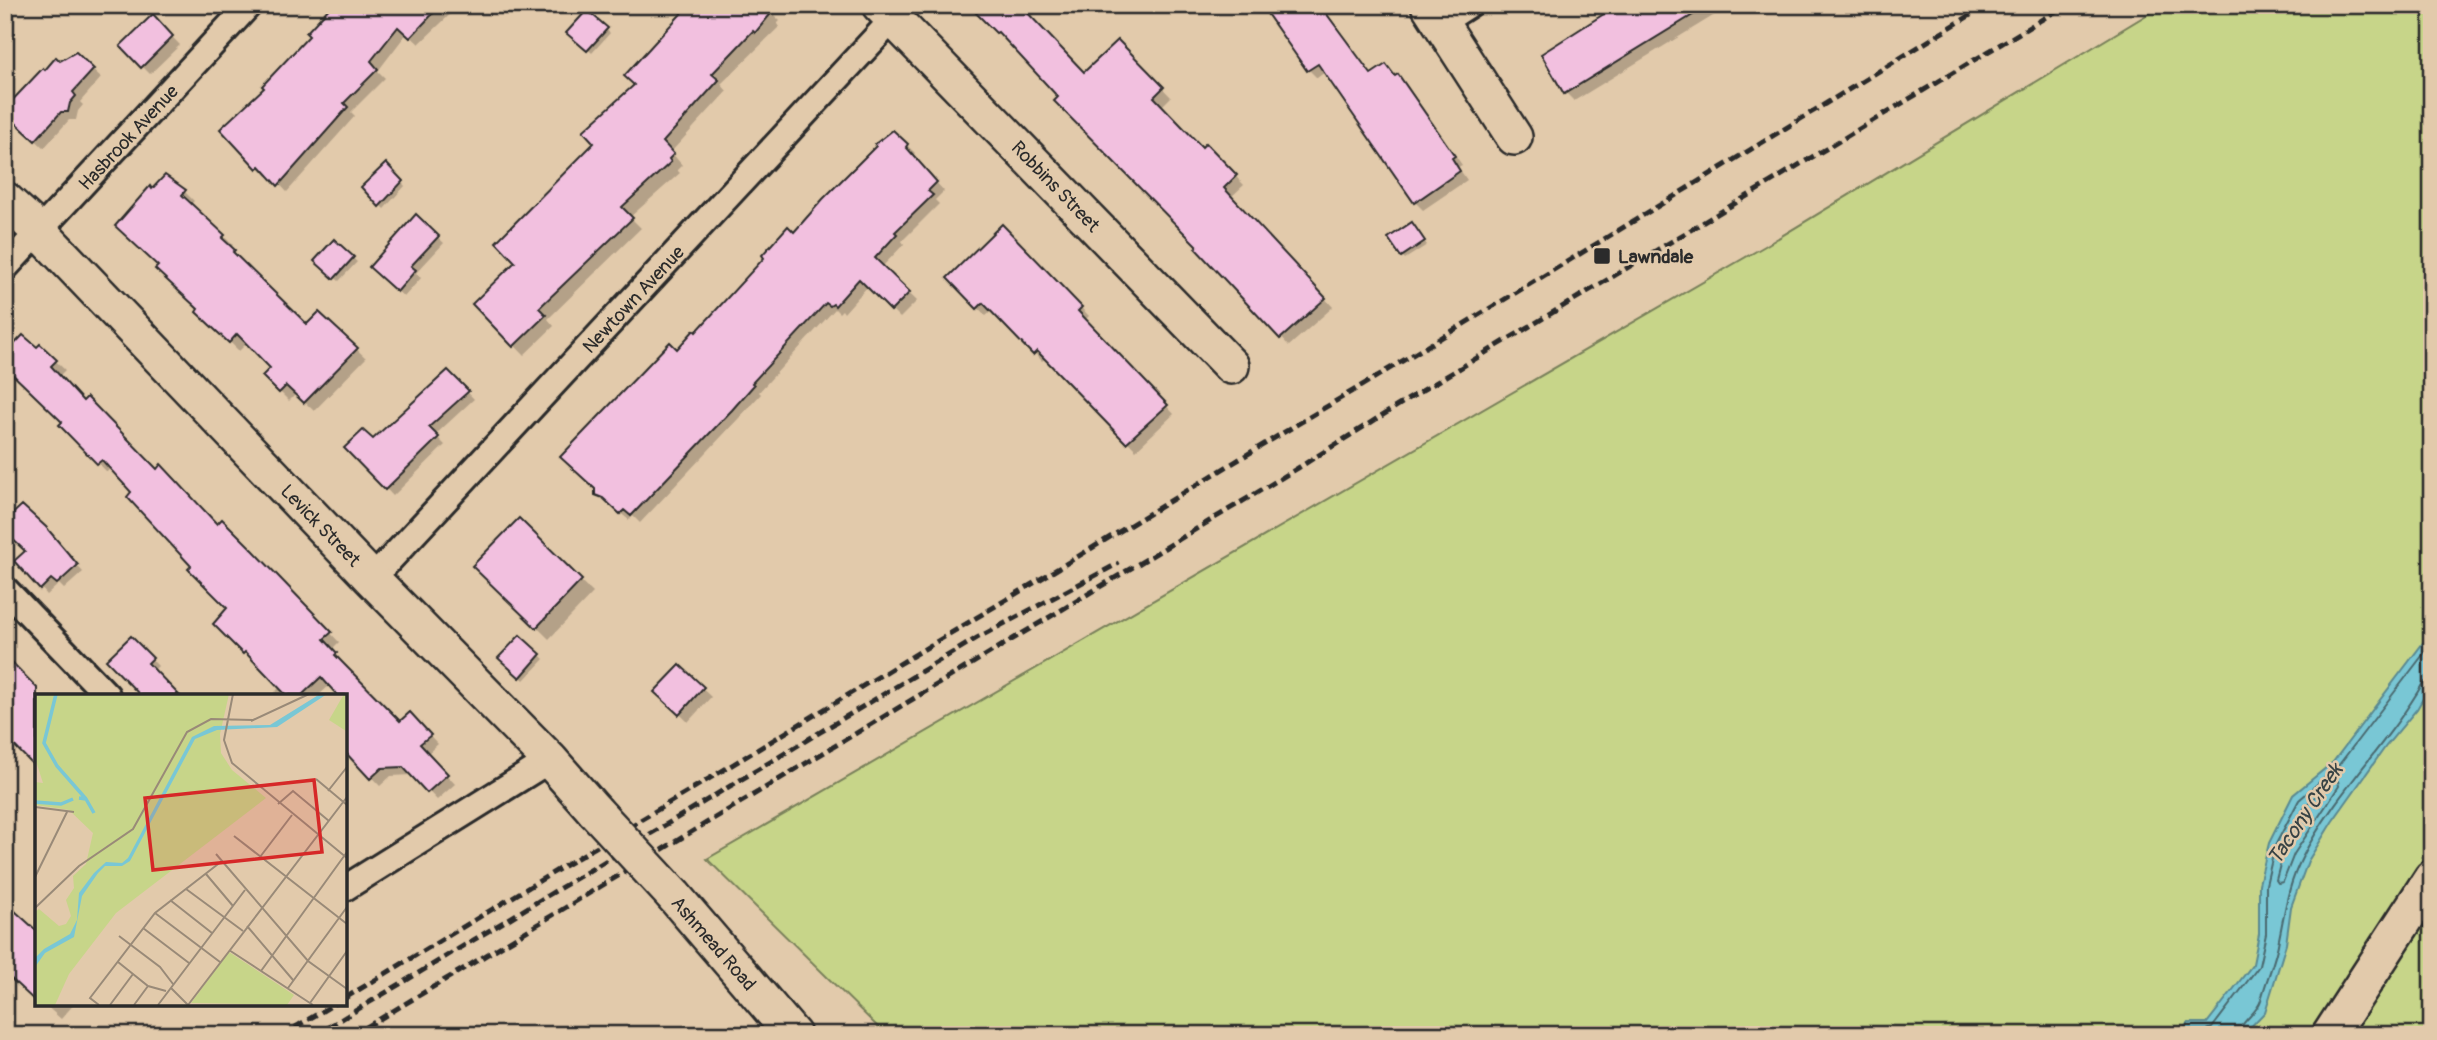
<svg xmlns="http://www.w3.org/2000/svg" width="2437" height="1040" font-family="Pangolin,sans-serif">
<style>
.green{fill:#c7d589;stroke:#79805a;stroke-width:2}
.water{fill:#79c7d5;stroke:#5a8991;stroke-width:2}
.shadow{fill:#0003}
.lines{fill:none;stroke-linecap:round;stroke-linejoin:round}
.shore{stroke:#4a696f;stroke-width:2}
.building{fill:#f2c0df;stroke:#2b2b2b;stroke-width:2}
.street-casing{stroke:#2b2b2b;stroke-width:30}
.secondary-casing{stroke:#2b2b2b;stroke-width:40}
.street{stroke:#e2caab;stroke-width:24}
.secondary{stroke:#e2caab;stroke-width:35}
.rail{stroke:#2b2b2b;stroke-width:5;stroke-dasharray:10 5;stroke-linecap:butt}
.secondary-bridge-casing{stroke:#2b2b2b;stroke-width:40;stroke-linecap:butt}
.secondary-bridge{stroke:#e2caab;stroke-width:35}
.poi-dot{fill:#2b2b2b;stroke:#e2caab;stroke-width:2.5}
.labels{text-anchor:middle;stroke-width:5;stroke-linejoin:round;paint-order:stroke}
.street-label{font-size:19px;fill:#2b2b2b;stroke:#e2caab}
.poi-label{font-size:19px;font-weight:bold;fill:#2b2b2b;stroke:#e2caab;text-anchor:start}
.water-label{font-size:21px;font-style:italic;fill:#374244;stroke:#e2caab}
.inset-river{fill:none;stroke:#79c7d5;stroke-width:3.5}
.inset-road{fill:none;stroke:#998a78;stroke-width:2}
.view{fill:#d62828;fill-opacity:0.15;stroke:#d62828;stroke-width:3.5}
.inset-edge{fill:none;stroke:#2b2b2b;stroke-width:3.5}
</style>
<rect width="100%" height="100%" fill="#e2caab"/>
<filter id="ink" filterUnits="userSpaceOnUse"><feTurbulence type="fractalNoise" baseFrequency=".0143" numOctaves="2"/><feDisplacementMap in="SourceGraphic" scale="14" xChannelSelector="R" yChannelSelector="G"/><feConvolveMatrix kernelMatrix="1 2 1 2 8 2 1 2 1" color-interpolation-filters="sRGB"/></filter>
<g filter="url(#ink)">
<path class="green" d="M2163,5H2432V1035H886L707,859L1765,246Z"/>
<path class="water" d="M2432,631V683L2417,709L2386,746L2332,822L2308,861L2291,907L2286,944L2265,1012L2243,1035H2177L2188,1023H2207L2253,964L2259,934V884L2269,843L2293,795L2333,762Z"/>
<g class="shadow">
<path d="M5,5H16L5,18Z"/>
<path d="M342,5H460L419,44L407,33L378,71L385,78L351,112L355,116L287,192L269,173L267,176L223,129L266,89Z"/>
<path d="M972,5H1042L1030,18L1084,74L1118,42L1171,97L1161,107L1202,149L1206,146L1244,185L1231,197L1333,307L1289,346L1061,97Z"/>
<path d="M1264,5H1321L1372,76L1386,66L1406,84L1462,165L1458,167L1467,180L1423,210L1415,202L1325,72L1317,78L1309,70Z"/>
<path d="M1624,5H1731L1574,101L1566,93L1553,46Z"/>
<path d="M767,8L780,21L777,24L779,27L721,84L727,91L671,152L682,165L677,170L680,173L630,217L641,228L548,319L554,326L524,355L474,304Z"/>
<path d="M587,12L610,33L592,53L569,32Z"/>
<path d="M153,17L180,45L150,74L122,46Z"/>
<path d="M75,54L101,78L80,102L83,105L78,111L76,120H69L44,148L13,119L45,72Z"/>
<path d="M893,132L915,153L912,156L944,191L935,200L939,204L902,241L904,244L882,267L917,301L900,318L868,286L844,313L842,310L839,313L835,309L759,392L761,394L739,418L640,523L633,516L629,520L597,494L677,351L697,335Z"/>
<path d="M386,166L405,186L384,209L363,187Z"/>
<path d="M185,192L194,201L190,205L233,245L230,248L243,260L241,263L307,327L319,314L366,358L314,411L296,394L289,401L264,376L272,368L248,342L239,351L198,311L200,309L160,266L127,235Z"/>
<path d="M416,217L444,243L416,273L421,278L404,297L371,267Z"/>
<path d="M1002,226L1089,316L1085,320L1174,414L1136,450L1046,358L1042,361L993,310L986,316L950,278Z"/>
<path d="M1415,228L1427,245L1405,259L1402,256Z"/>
<path d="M334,241L357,262L339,281L316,260Z"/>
<path d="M40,346L65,370L59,376L84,403L217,526L262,561L339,642L332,649L344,663L342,665L400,724L409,714L438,744L427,754L455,784L437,800L413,775L391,776L380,786L345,750V722L355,713L345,701V695H340L330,685L319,695H276L274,693L280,687L215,624L230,608L111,467L107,472L61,425L65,422L37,350Z"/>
<path d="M448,372L474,399L435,435L445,445L393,496L347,448L373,442Z"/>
<path d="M22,507L83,572L64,589L59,584L47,595L41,588L27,551Z"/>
<path d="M519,520L593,593L549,639L475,566Z"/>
<path d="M520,637L544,659L524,680L501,658Z"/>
<path d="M131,638L158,666L153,671L175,694L173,695H142L108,660Z"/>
<path d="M680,667L711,697L688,722L657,692Z"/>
<path d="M43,1003H75L61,1019Z"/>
</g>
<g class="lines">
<g class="shore">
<path d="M2334,781H2338L2339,786L2294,854L2283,882L2278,883L2276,880L2284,849L2306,805Z"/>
<path d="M2187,1035L2192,1030H2207L2212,1028L2259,966L2266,934V885L2275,846L2299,800L2338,766L2432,643"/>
<path d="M2238,1035C2240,1021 2257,1014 2261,1000C2266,980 2276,960 2279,939C2285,910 2288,885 2302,858C2334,794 2388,744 2423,683L2432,679"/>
</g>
</g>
<g class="building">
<path d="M332,5H441L410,38L398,27L371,61L378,69L344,103L348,107L278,186L260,166L257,169L220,129L264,88L262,86L309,36L306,33Z"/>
<path d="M689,5H778L755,33L753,31L712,74L719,80L663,142L674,154L669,159L671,162L622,207L633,218L539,308L546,315L513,347L472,304L515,262L496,242L594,143L583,131L634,85L624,76Z"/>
<path d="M968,5H1026L1023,8L1084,72L1118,40L1164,87L1154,97L1202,147L1206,143L1237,175L1224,188L1326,298L1280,339L1195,248L1197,246L1054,101L1058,97L998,32L996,33Z"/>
<path d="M1261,5H1320L1371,74L1386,64L1395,76L1398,74L1455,156L1452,158L1460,171L1414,203L1318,64L1307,71Z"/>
<path d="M1618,5H1709L1564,94L1541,54Z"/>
<path d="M587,10L608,28L587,51L566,33Z"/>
<path d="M153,14L173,36L141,68L120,46Z"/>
<path d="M76,52L94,69L73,92L76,96L70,103L68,112H61L35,141L5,113V108L43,68L45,70L56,57L60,61Z"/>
<path d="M893,130L908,144L906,147L937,182L928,191L933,195L895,232L897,234L875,258L910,292L891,311L859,279L835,306L833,304L830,306L826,303L752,383L754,385L732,410L631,516L624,510L620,514L603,498L595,495V489L560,457L670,342L677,349L694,330L696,332L764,258L762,255L788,226L794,232L823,199L876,146L875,144Z"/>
<path d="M386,163L403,181L379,207L361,187Z"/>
<path d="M165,175L186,190L182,195L225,235L222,238L235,250L233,252L307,324L319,312L358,348L304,403L286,386L279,393L262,376L270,368L237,334L229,343L196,312L198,309L155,269L158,266L115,226L150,186L152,189Z"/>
<path d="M416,214L439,236L411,266L416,270L397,292L369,267Z"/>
<path d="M1412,222L1425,241L1401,257L1388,238Z"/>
<path d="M1002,224L1082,307L1078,311L1168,405L1126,443L1037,351L1033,355L983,303L977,309L947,278Z"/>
<path d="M334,239L354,257L334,279L314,261Z"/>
<path d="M23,335L37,347L40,344L57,360L51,366L83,401L87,397L157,469L161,464L217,524L222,519L253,550L332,632L324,639L337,653L335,655L400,721L410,712L431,735L420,744L448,774L427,793L403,767L382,768L370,779L345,752V695H337L321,677L302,695H286L245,652L243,654L213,624L227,608L188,569L191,566L127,497L131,492L102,460L97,464L59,425L62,422L5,367V354Z"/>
<path d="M448,370L469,391L429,427L439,437L385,490L344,448L363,430L373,439Z"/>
<path d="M22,505L46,527L78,565L57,584L51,579L40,590L14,561L25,551L5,532V521Z"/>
<path d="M519,518L582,580L536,628L472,566Z"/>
<path d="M520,635L541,654L520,678L498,658Z"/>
<path d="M131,636L153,658L148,663L179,695H140L106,660Z"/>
<path d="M5,655L37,688V769L5,736Z"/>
<path d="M680,665L704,687L679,715L654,692Z"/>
<path d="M5,902L37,931V1003L5,973Z"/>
</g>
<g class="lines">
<g class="street-casing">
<g id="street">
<path d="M1441,23L1469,5"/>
<path d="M5,268L249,5"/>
<path d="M372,579L893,19"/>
<path d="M5,589L107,695"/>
<path d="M345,888L550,760"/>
</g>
</g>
<g class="secondary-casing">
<g id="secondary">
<path d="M880,5L1231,366"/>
<path d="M1429,5L1514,137"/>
<path d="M5,200L40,232L372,579L550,760L595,811"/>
<path d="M674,896L793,1035"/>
<path d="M2330,1035L2432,878"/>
</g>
</g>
<use href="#street" class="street"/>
<use href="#secondary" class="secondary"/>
<g class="rail">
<path d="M345,998L1565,263L1987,5"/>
<path d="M282,1035L336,1003"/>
<path d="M315,1035L977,638L1119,563"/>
<path d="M353,1035L1298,468L1410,398L2066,5"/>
</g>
<g class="secondary-bridge-casing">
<path id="secondary-bridge" d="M595,811L674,896"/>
</g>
<use href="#secondary-bridge" class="secondary-bridge"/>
</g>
</g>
<rect class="poi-dot" x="1593" y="247" width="18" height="18" rx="3.5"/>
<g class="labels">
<g class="street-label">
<text transform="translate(128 137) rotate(-47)" y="7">Hasbrook Avenue</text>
<text transform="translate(1056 186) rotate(46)" y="7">Robbins Street</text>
<text transform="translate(633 299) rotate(-47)" y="7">Newtown Avenue</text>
<text transform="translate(321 525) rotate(46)" y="7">Levick Street</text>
<text transform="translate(714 943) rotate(49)" y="7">Ashmead Road</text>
</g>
<g class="poi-label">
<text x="1618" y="263">Lawndale</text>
</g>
<g class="water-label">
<text transform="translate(2305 814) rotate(-56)" y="7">Tacony Creek</text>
</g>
</g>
<g transform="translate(35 694)">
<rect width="312" height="312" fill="#e2caab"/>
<path d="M0,0H194L185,40L186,59L197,76L231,104L81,219L34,280L20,311H0V218L4,215L24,232L31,230L36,222L31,206L39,194L38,182L51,170L58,139L34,116L0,111V88L8,89L0,64ZM309,0H311V37L294,26ZM194,258L259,301L252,311L156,309Z" fill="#c7d589"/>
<path d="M285,0H292L242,33L182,36L160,45L95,167L87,172H70L63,179L47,202L39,243L10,259L0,273V264L9,255L35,240L42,226L44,199L59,179L71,168L87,169L93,164L157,43L179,32L235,31Z" fill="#79c7d5"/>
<path class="inset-river" d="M21,0L9,49L22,72L51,105M44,104L51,105L59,119M0,108L26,110L38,105"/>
<path class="inset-road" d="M198,0L189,46L197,69L312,164M216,27L274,0M281,85L312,111M293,97L312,73M243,110L258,97L294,127M0,113L39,118M199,142L312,230M181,160L273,267L312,295M225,163L257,121M171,180L198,212M0,183L32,118M151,195L208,237M135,206L177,239M0,214L44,172L98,135L152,38L176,25L218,26M120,219L185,268M212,232L258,286M108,234L154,269M84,242L125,273L138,290M194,256L278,311M83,268L113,292L131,297M226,277L312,158M136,294L153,311M253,294L312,213M275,309L312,257M64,311L55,304L120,219L187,167M75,311L98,280M99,311L113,292M123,311L210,196M153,311L312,103"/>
<path class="view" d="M279,86L287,158L118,176L110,104Z"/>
<rect width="312" height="312" class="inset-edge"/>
</g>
<rect width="2437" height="1040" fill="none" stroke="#e2caab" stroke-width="28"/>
<rect x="14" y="14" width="2409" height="1012" fill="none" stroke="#2b2b2b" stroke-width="2.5" filter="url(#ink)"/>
</svg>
